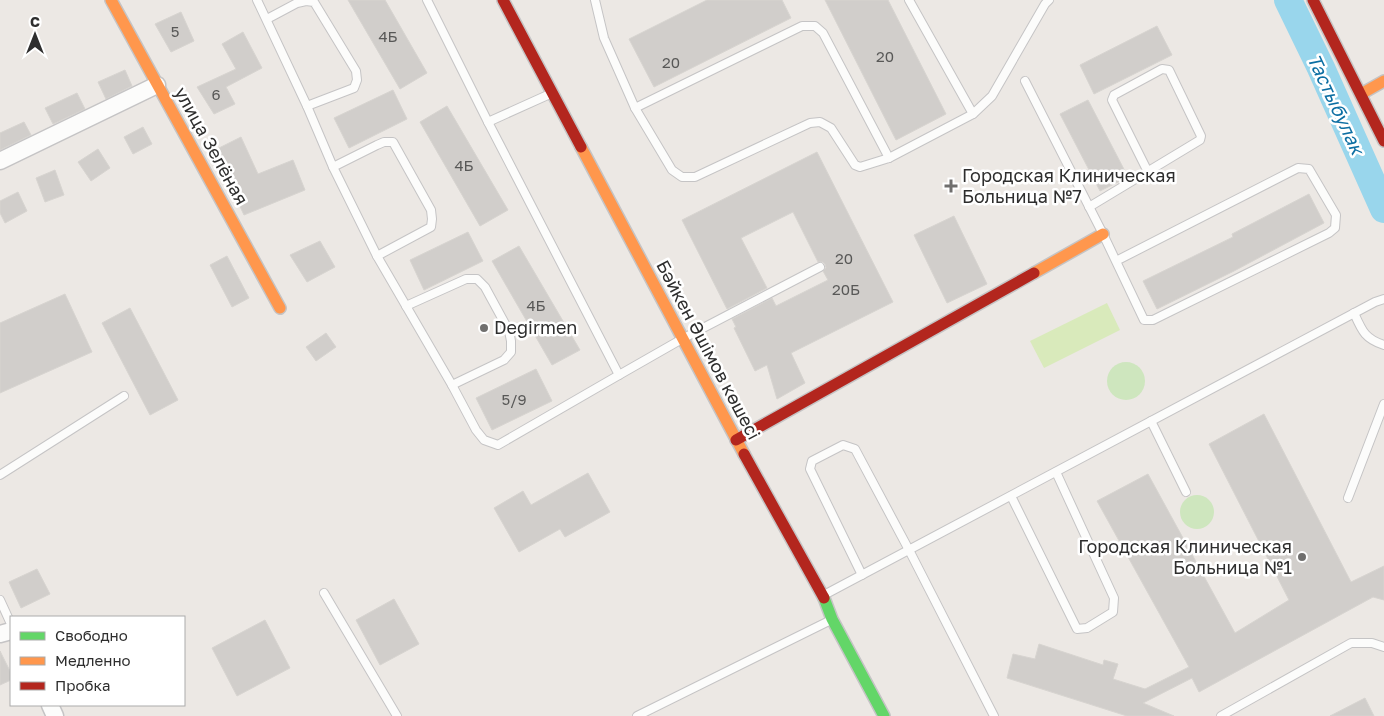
<svg xmlns="http://www.w3.org/2000/svg" width="1384" height="716" font-family="'Golos Text',sans-serif">
<style>
.green{fill:#cee6be}
.pitch{fill:#d9eabb}
.lines{fill:none;stroke-linecap:round;stroke-linejoin:round}
.river{stroke:#99d6ec;stroke-width:28}
.building{fill:#d1cecb;stroke:#d7d4d0}
.lane-casing{stroke:#c5c4c5;stroke-width:10}
.street-casing{stroke:#c5c4c5;stroke-width:19}
.fast-casing{stroke:#c5c4c5;stroke-width:14}
.slow-casing{stroke:#c5c4c5;stroke-width:14}
.jam-casing{stroke:#c5c4c5;stroke-width:14}
.lane{stroke:#fcfcfb;stroke-width:8}
.street{stroke:#fcfcfb;stroke-width:16}
.fast{stroke:#63d668;stroke-width:11}
.slow{stroke:#ff974d;stroke-width:11}
.jam{stroke:#b3261e;stroke-width:11}
.poi-dot{fill:#706f6e;stroke:#fff;stroke-width:2}
.labels{text-anchor:middle;stroke-width:5;stroke-linejoin:round;paint-order:stroke}
.number-label{font-size:15px;fill:#585857}
.street-label{font-size:18px;fill:#2e2e2e;stroke:#fff}
.poi-label{font-size:18px;fill:#2e2e2e;stroke:#fff;text-anchor:start}
.water-label{font-size:19px;font-style:italic;fill:#0d6fa3;stroke:#fff}
</style>
<rect width="100%" height="100%" fill="#ece8e4"/>
<g class="green">
<circle cx="1126" cy="381" r="19"/>
<circle cx="1197" cy="512" r="17"/>
</g>
<path class="pitch" d="M1107,303L1120,330L1044,368L1030,341Z"/>
<g class="lines">
<path class="river" d="M1288,0L1321,68L1384,209"/>
</g>
<g class="building">
<path d="M348,0H385L427,73L400,89Z"/>
<path d="M707,0H782L791,18L654,87L629,39Z"/>
<path d="M825,0H888L946,114L896,140Z"/>
<path d="M181,12L194,41L171,52L155,24Z"/>
<path d="M1157,26L1172,55L1094,94L1080,65Z"/>
<path d="M243,32L262,68L226,87L235,104L214,114L197,87L236,69L222,44Z"/>
<path d="M125,70L132,86L106,99L98,82Z"/>
<path d="M393,90L407,119L349,148L334,118Z"/>
<path d="M77,93L85,109L53,124L45,108Z"/>
<path d="M1088,100L1128,177L1100,191L1060,114Z"/>
<path d="M447,106L508,210L480,226L420,122Z"/>
<path d="M24,122L31,135L0,150V133Z"/>
<path d="M143,127L152,144L133,154L124,137Z"/>
<path d="M241,137L258,174L293,160L305,190L244,215L230,185L232,184L215,150Z"/>
<path d="M98,149L110,168L91,181L78,162Z"/>
<path d="M817,152L893,302L791,353L805,383L777,399L767,365L755,371L734,328L736,327L732,319L772,298L776,306L828,280L823,271L826,268L825,264L823,262H818L793,212L741,238L767,288L727,309L682,220Z"/>
<path d="M55,170L64,195L45,202L36,178Z"/>
<path d="M18,192L27,211L5,223L0,213V201Z"/>
<path d="M1309,194L1324,223L1234,271L1157,309L1143,281L1233,237L1232,234Z"/>
<path d="M954,216L987,284L947,303L914,235Z"/>
<path d="M468,232L483,261L424,290L410,260Z"/>
<path d="M320,241L335,267L307,282L290,255Z"/>
<path d="M519,246L580,350L552,365L492,261Z"/>
<path d="M227,256L249,298L232,307L210,265Z"/>
<path d="M65,294L92,352L0,393V323Z"/>
<path d="M130,308L178,400L150,415L102,323Z"/>
<path d="M326,333L336,347L316,361L306,347Z"/>
<path d="M536,369L552,401L492,430L476,398Z"/>
<path d="M1264,414L1351,582L1384,566V600L1373,597L1199,692L1192,678L1143,703L1174,716H1127L1007,678L1013,654L1035,659L1039,644L1103,665L1104,660L1118,664L1113,679L1145,689L1189,667L1097,501L1148,474L1235,633L1289,600L1209,444Z"/>
<path d="M588,473L610,512L565,537L560,529L519,552L494,508L523,491L531,505Z"/>
<path d="M37,569L50,594L21,608L9,582Z"/>
<path d="M394,599L419,644L380,665L356,620Z"/>
<path d="M265,620L290,668L237,696L212,648Z"/>
<path d="M0,651L11,673V680L0,685Z"/>
<path d="M1365,698L1374,716H1330Z"/>
</g>
<g class="lines">
<g class="lane-casing">
<g id="lane">
<path d="M257,0L307,106L333,167L377,256L452,385L476,430L484,440L498,445L619,375L682,339L820,267"/>
<path d="M427,0L488,122L619,375"/>
<path d="M595,0L604,38L635,108L672,170L682,177H695L810,123L820,122L831,128L855,165L860,167L889,158L973,114L992,96L1045,4L1049,0"/>
<path d="M909,0L973,114"/>
<path d="M267,19L297,3L306,1L314,2L356,71L357,80L354,88L307,106"/>
<path d="M1025,81L1103,234L1144,320H1153L1329,233L1335,228L1336,215L1309,169L1298,168L1116,261"/>
<path d="M635,108L802,26H815L823,33L889,158"/>
<path d="M488,122L550,94"/>
<path d="M333,167L377,145L384,142H393L431,210L432,219L431,227L377,256"/>
<path d="M1089,207L1200,140L1201,136L1169,70L1162,69L1114,95L1112,100L1148,172"/>
<path d="M406,306L466,279H477L485,287L509,331L511,341V352L504,360L452,385"/>
<path d="M1354,313C1362,331 1365,339 1384,345"/>
<path d="M1151,421L1186,492"/>
<path d="M0,475L124,396"/>
<path d="M1011,496L1077,629L1087,628L1113,612L1114,598L1056,472"/>
<path d="M1348,498L1384,404"/>
<path d="M862,575L810,469L812,461L843,445L855,449L909,550L994,716"/>
<path d="M324,593L397,716"/>
<path d="M824,595L1375,302L1384,299"/>
<path d="M0,600L11,624"/>
<path d="M637,716L831,620"/>
<path d="M1221,716L1351,643H1372L1384,647"/>
</g>
</g>
<g class="street-casing">
<g id="street">
<path d="M0,161L157,85"/>
<path d="M0,634L11,631"/>
<path d="M50,705L55,716"/>
</g>
</g>
<g class="fast-casing">
<path id="fast" d="M824,598L832,619L884,716"/>
</g>
<g class="slow-casing">
<g id="slow">
<path d="M111,0L280,308"/>
<path d="M1361,94L1384,81"/>
<path d="M581,147L744,454"/>
<path d="M1034,273L1103,234"/>
</g>
</g>
<g class="jam-casing">
<g id="jam">
<path d="M503,0L581,147"/>
<path d="M1313,0L1384,141"/>
<path d="M736,440L1034,273"/>
<path d="M744,454L824,598"/>
</g>
</g>
<use href="#lane" class="lane"/>
<use href="#street" class="street"/>
<use href="#fast" class="fast"/>
<use href="#slow" class="slow"/>
<use href="#jam" class="jam"/>
</g>
<g class="poi-dot">
<path d="M948.5 178.5h5v5h5v5h-5v5h-5v-5h-5v-5h5z"/>
<circle cx="484" cy="328" r="5"/>
<circle cx="1302" cy="557" r="5"/>
</g>
<g class="labels">
<g class="number-label">
<text x="175" y="37">5</text>
<text x="388" y="42">4Б</text>
<text x="885" y="62">20</text>
<text x="671" y="68">20</text>
<text x="216" y="100">6</text>
<text x="464" y="171">4Б</text>
<text x="844" y="264">20</text>
<text x="846" y="295">20Б</text>
<text x="536" y="311">4Б</text>
<text x="514" y="405">5/9</text>
</g>
<g class="street-label">
<text transform="translate(211 146) rotate(61)" y="6">улица Зелёная</text>
<text transform="translate(708 350) rotate(62)" y="6">Бәйкен Әшімов көшесі</text>
</g>
<g class="poi-label">
<text x="962" y="182">Городская Клиническая<tspan x="962" dy="21">Больница №7</tspan></text>
<text x="494" y="334">Degirmen</text>
<text x="1292" y="553" text-anchor="end">Городская Клиническая<tspan x="1292" dy="21">Больница №1</tspan></text>
</g>
<g class="water-label">
<text transform="translate(1336 104) rotate(65)" y="7">Тастыбулак</text>
</g>
</g>
<rect x="10" y="616" width="175" height="90" fill="#ffffff" stroke="#ababab"/>
<rect x="20" y="632" width="25" height="8" fill="#63d668" stroke="#ababab"/>
<text x="55" y="641" font-size="15" fill="#2e2e2e">Свободно</text>
<rect x="20" y="657" width="25" height="8" fill="#ff974d" stroke="#ababab"/>
<text x="55" y="666" font-size="15" fill="#2e2e2e">Медленно</text>
<rect x="20" y="682" width="25" height="8" fill="#b3261e" stroke="#ababab"/>
<text x="55" y="691" font-size="15" fill="#2e2e2e">Пробка</text>
<g transform="translate(35 35)" stroke="#ffffff" stroke-width="4" paint-order="stroke">
<path d="M0-4L9 19L0 12L-9 19Z" fill="#2e2e2e"/>
<text y="-8" font-size="14" font-weight="bold" text-anchor="middle" fill="#2e2e2e">С</text>
</g>
</svg>
